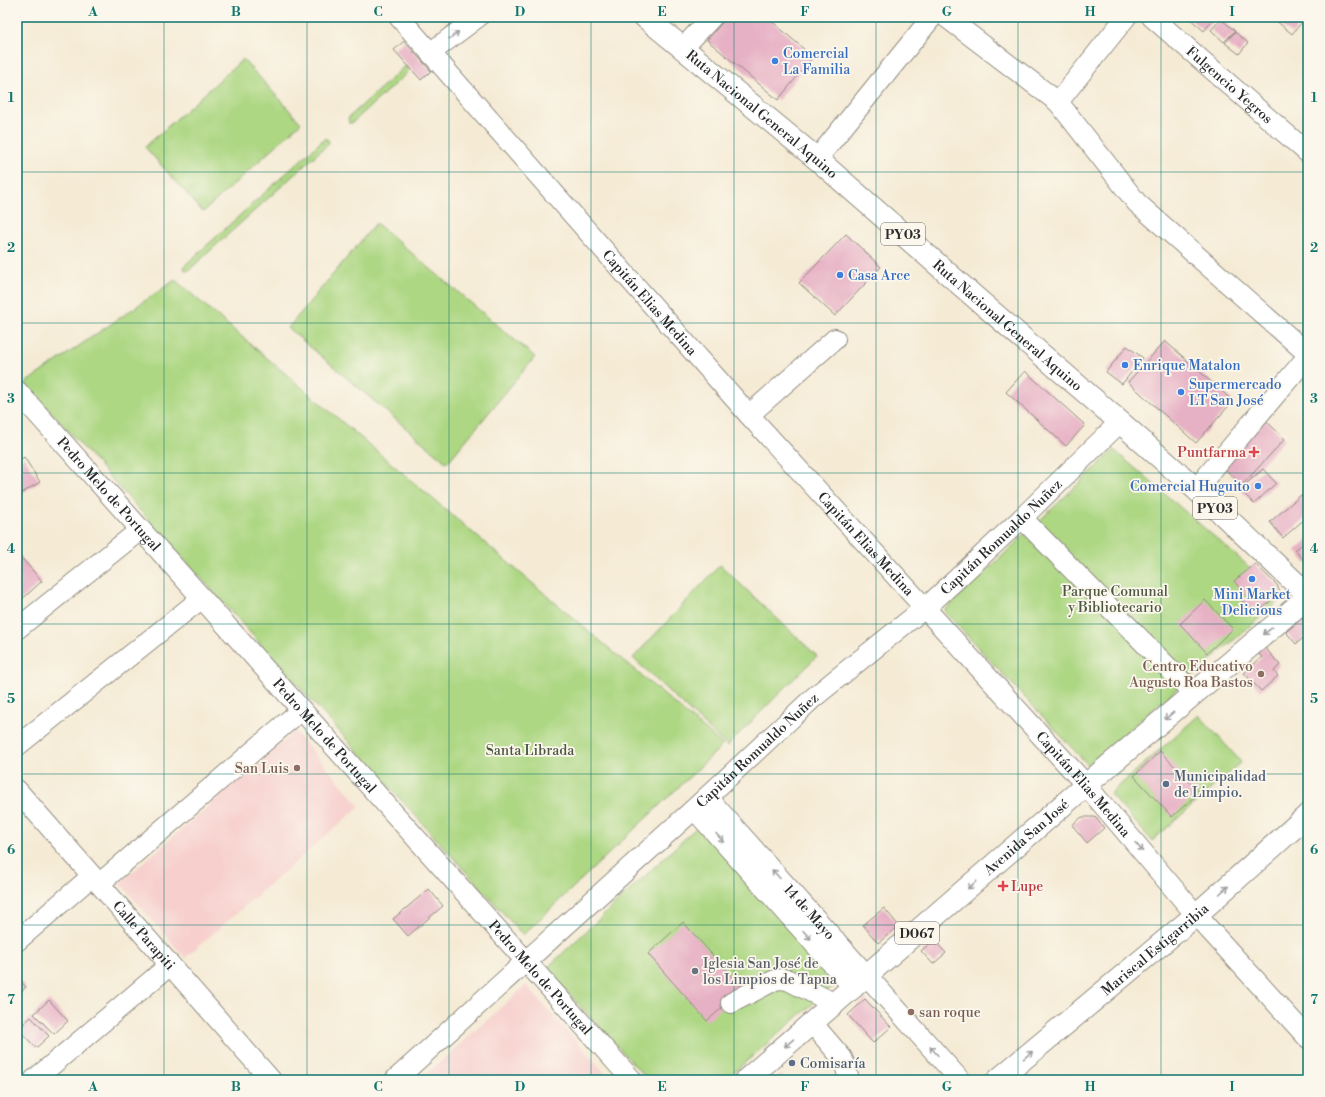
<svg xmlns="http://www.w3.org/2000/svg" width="1325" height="1097" font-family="'Libre Bodoni',serif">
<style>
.built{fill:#f7d0ce}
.green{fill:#add783;stroke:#6c8157}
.building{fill:#e7b1c5}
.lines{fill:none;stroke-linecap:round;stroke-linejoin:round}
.minor-casing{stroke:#908b80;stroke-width:22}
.major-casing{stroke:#908b80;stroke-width:24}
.highway-casing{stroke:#908b80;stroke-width:24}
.minor{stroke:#fff;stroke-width:20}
.major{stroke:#fff;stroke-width:22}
.highway{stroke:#fff;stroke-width:22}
.oneway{stroke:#a0a0a0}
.grid{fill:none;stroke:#0f766e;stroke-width:1;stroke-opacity:0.55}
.shop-dot{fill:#3f7fe0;stroke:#fbf7ec;stroke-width:1.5}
.health-dot{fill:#e0444e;stroke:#fbf7ec;stroke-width:1.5}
.education-dot{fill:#8d6e63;stroke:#fbf7ec;stroke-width:1.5}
.service-dot{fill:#5c6f8a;stroke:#fbf7ec;stroke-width:1.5}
.worship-dot{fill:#6b7280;stroke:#fbf7ec;stroke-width:1.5}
.labels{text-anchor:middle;stroke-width:3.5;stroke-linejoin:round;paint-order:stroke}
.shield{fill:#fbf7ec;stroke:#696865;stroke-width:1}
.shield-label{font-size:13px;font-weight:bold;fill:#2b2b2b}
.shop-label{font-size:14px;fill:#366cbe;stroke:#fbf7ec;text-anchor:start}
.street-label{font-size:14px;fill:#2b2b2b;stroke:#fbf7ec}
.health-label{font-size:14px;fill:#be3a42;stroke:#fbf7ec;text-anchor:end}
.park-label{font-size:14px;fill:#4c5641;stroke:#fbf7ec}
.education-label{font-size:14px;fill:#785e54;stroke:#fbf7ec;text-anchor:end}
.service-label{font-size:14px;fill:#4e5e75;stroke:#fbf7ec;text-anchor:start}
.worship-label{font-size:14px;fill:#5b616d;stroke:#fbf7ec;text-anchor:start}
.neatline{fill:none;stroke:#0f766e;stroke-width:1.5}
.grid-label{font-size:13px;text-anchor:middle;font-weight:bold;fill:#0f766e}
</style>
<rect width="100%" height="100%" fill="#fbf7ec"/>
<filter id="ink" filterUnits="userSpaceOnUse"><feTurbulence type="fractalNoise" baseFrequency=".025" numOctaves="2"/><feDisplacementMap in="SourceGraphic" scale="8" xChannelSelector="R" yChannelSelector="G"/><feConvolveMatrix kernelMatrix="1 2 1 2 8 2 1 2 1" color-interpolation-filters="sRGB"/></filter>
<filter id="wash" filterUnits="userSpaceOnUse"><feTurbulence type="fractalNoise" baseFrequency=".012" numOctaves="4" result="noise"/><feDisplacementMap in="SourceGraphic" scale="16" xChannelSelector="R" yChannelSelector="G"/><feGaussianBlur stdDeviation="0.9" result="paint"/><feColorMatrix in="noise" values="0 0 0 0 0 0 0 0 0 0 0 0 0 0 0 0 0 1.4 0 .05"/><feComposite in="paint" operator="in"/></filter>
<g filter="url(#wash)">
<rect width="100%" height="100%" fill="#f5ebd5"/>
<g class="built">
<path d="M295,731L360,806L185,958L120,883Z"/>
<path d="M526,985L611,1080H420Z"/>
</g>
<g class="green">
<path d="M243,59L301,123L203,212L145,147Z"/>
<path d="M404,67H407L408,72L352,123H349L348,118Z"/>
<path d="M324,139H327L329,141L328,144L189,270L186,271L184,268V266Z"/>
<path d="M376,223L535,357L447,463L288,328Z"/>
<path d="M175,280L723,745L523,935L25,383Z"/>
<path d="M1114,450L1284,597L1088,765L944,611Z"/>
<path d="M720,565L817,656L727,746L633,658Z"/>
<path d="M1199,715L1241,762L1152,841L1110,794Z"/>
<path d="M698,826L838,982L725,1080H648L546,969Z"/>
</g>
<g id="blocks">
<g class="building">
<path d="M727,17H767L813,57L778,100L707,40Z"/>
<path d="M1190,17H1215L1204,31L1189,18Z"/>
<path d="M1276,17H1299L1303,21L1292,34L1274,19Z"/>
<path d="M1221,19L1235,31L1224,42L1211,30Z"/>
<path d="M1235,32L1248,43L1239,54L1225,43Z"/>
<path d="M404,41L431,71L421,80L394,50Z"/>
<path d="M846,234L881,267L835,316L799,283Z"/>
<path d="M1165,341L1233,401L1196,443L1128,382Z"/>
<path d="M1127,346L1143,358L1122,384L1106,372Z"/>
<path d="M1025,371L1085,425L1066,446L1006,392Z"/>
<path d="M1265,420L1285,439L1242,485L1222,466Z"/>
<path d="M24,457L40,482L17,496V462Z"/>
<path d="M1263,469L1276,483L1254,504L1240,489Z"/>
<path d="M1301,495L1308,503V516L1283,538L1270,522Z"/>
<path d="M1308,540V564H1307L1295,550Z"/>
<path d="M17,553L42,581L18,603H17Z"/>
<path d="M1255,564L1277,585L1280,593L1255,615L1242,601L1247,597L1234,581Z"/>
<path d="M1205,600L1233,629L1207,653L1180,624Z"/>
<path d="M1307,614L1308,616V634L1296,644L1286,632Z"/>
<path d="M1262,644L1280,665L1274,671L1278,676L1261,691L1244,673L1262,657L1255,650Z"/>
<path d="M1160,751L1199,792L1172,817L1134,776Z"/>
<path d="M1082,817H1095L1104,828L1087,843L1072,825Z"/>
<path d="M429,889L443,906L408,936L393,919Z"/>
<path d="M884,908L899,926L878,943L863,925Z"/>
<path d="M683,922L743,989L707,1021L648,954Z"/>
<path d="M934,940L946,953L933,964L921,951Z"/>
<path d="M17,977L26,987L17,996Z"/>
<path d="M865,999L891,1027L873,1043L848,1015Z"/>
<path d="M49,1000L68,1021L54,1034L34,1014Z"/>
<path d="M31,1017L49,1036L36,1048L18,1029Z"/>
<path d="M17,1053L23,1060L17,1066Z"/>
<path d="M781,1075L785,1080H775Z"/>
</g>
</g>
</g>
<g filter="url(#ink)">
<use href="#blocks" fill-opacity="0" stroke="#908b80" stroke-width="1"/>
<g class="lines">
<g class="minor-casing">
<g id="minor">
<path id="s1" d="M399,17L749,415L1086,785L1196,915L1308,1038"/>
<path d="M946,17L1058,102L1137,203L1308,354"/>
<path id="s2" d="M1152,17L1308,153"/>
<path d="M683,48L712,17"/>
<path d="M430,53L478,17"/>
<path d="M1058,102L1126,17"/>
<path d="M817,159L932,17"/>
<path id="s3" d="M17,391L632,1080"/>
<path d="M749,415L835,339"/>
<path d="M1196,489L1308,356"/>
<path d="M1022,518L1194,694"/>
<path d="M17,629L140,530"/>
<path d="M17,746L202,598"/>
<path id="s4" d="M17,790L271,1080"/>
<path id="s5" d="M707,797L960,1080"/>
<path d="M694,809L854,988"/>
<path d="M99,884L301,710"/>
<path d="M17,941L92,876"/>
<path d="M731,1003L775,980L781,979L788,980L835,1004"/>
<path d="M812,1023L842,1058L845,1065L849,1080"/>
<path d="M34,1080L170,965"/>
<path id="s6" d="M395,1080L694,809L813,698L932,602L1022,518L1120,422"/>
</g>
</g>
<g class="major-casing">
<g id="major">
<path id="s7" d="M746,1080L1086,785L1308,597"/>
<path id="s8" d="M998,1080L1196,915L1308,815"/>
</g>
</g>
<g class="highway-casing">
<g id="highway">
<path id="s9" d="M645,17L817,159L977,299L1120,422L1196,489L1308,595"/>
</g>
</g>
<use href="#minor" class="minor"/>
<use href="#major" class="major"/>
<use href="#highway" class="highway"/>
</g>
<defs><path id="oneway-shaft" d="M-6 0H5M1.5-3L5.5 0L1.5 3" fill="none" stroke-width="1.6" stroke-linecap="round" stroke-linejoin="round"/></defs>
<g class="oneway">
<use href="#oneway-shaft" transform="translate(454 35) rotate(-37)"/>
<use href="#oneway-shaft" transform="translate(1268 631) rotate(140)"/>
<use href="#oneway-shaft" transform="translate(1169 716) rotate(140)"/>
<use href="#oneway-shaft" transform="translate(720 838) rotate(48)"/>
<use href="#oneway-shaft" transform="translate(1139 847) rotate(50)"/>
<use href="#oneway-shaft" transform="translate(776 874) rotate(-132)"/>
<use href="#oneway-shaft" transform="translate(972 885) rotate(139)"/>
<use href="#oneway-shaft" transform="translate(1224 890) rotate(-42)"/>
<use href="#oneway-shaft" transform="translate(807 935) rotate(48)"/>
<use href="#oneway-shaft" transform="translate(789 1043) rotate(139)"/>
<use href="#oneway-shaft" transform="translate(934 1051) rotate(-132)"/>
<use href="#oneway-shaft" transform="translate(1028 1055) rotate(-40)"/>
</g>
</g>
<path class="grid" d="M164,17V1080M307,17V1080M449,17V1080M591,17V1080M734,17V1080M876,17V1080M1018,17V1080M1161,17V1080M17,172H1308M17,323H1308M17,473H1308M17,624H1308M17,774H1308M17,925H1308"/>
<g class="shop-dot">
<circle cx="775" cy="61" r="4"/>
<circle cx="840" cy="275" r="4"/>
<circle cx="1125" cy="365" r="4"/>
<circle cx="1181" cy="392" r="4"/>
<circle cx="1258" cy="486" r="4"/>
<circle cx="1252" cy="579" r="4"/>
</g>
<g class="health-dot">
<path d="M1252 446h4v4h4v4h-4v4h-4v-4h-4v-4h4z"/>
<path d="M1001 880h4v4h4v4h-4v4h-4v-4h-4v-4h4z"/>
</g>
<g class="education-dot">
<circle cx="1261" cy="674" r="4"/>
<circle cx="297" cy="768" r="4"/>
<circle cx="911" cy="1012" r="4"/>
</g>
<g class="service-dot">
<circle cx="1166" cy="784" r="4"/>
<circle cx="792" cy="1063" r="4"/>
</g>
<circle class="worship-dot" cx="695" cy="971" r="4"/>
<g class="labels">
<g class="shield">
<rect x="881" y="223" width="44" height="22" rx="3"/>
<rect x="1193" y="497" width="44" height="22" rx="3"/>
<rect x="895" y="922" width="44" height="22" rx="3"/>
</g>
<g class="shield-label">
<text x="903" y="239">PY03</text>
<text x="1215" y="513">PY03</text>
<text x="917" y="938">D067</text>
</g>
<g class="shop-label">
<text x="783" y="58">Comercial<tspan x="783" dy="16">La Familia</tspan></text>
<text x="848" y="280">Casa Arce</text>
<text x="1133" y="370">Enrique Matalon</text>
<text x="1189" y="389">Supermercado<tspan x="1189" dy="16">LT San José</tspan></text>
<text x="1250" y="491" text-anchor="end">Comercial Huguito</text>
<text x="1252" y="599" text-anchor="middle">Mini Market<tspan x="1252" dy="16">Delicious</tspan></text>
</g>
<g class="street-label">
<text dy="5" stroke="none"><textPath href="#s2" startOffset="103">Fulgencio Yegros</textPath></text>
<text dy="5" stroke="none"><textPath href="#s9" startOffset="152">Ruta Nacional General Aquino</textPath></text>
<text dy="5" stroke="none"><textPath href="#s1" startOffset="380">Capitán Elias Medina</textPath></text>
<text dy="5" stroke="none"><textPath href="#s9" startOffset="476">Ruta Nacional General Aquino</textPath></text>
<text dy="5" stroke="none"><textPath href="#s3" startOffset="138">Pedro Melo de Portugal</textPath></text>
<text dy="5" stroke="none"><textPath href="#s6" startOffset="814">Capitán Romualdo Nuñez</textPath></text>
<text dy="5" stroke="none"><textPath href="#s1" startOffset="704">Capitán Elias Medina</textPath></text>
<text dy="5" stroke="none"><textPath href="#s3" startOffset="462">Pedro Melo de Portugal</textPath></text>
<text dy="5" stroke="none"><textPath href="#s6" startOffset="490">Capitán Romualdo Nuñez</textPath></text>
<text dy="5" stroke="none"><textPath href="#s1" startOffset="1028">Capitán Elias Medina</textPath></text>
<text dy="5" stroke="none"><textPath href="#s7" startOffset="371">Avenida San José</textPath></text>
<text dy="5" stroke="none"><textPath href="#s5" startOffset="154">14 de Mayo</textPath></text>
<text dy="5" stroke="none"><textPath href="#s4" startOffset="193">Calle Parapiti</textPath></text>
<text dy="5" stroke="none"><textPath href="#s8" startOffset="204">Mariscal Estigarribia</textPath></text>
<text dy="5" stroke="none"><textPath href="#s3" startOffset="786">Pedro Melo de Portugal</textPath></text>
</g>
<g class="health-label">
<text x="1246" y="457">Puntfarma</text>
<text x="1011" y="891" text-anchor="start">Lupe</text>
</g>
<g class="park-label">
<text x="1115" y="596">Parque Comunal<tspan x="1115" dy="16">y Bibliotecario</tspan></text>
<text x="530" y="755">Santa Librada</text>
</g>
<g class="education-label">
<text x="1253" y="671">Centro Educativo<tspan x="1253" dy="16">Augusto Roa Bastos</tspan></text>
<text x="289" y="773">San Luis</text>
<text x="919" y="1017" text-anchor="start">san roque</text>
</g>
<g class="service-label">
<text x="1174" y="781">Municipalidad<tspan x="1174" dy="16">de Limpio.</tspan></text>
<text x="800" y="1068">Comisaría</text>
</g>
<g class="worship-label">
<text x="703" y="968">Iglesia San José de<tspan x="703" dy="16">los Limpios de Tapua</tspan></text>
</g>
</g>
<rect width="1325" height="1097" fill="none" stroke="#fbf7ec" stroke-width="44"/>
<rect x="22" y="22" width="1281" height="1053" class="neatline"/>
<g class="grid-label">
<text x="93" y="16">A</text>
<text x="236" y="16">B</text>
<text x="378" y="16">C</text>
<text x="520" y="16">D</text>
<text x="662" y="16">E</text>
<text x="805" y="16">F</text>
<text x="947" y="16">G</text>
<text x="1090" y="16">H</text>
<text x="1232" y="16">I</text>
<text x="11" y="102">1</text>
<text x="1314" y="102">1</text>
<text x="11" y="252">2</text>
<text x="1314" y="252">2</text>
<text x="11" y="403">3</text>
<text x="1314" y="403">3</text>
<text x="11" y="553">4</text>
<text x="1314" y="553">4</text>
<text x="11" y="703">5</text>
<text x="1314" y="703">5</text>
<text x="11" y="854">6</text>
<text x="1314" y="854">6</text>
<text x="11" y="1004">7</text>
<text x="1314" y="1004">7</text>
<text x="93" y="1091">A</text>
<text x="236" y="1091">B</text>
<text x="378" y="1091">C</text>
<text x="520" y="1091">D</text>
<text x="662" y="1091">E</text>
<text x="805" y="1091">F</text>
<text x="947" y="1091">G</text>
<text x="1090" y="1091">H</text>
<text x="1232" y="1091">I</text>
</g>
</svg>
